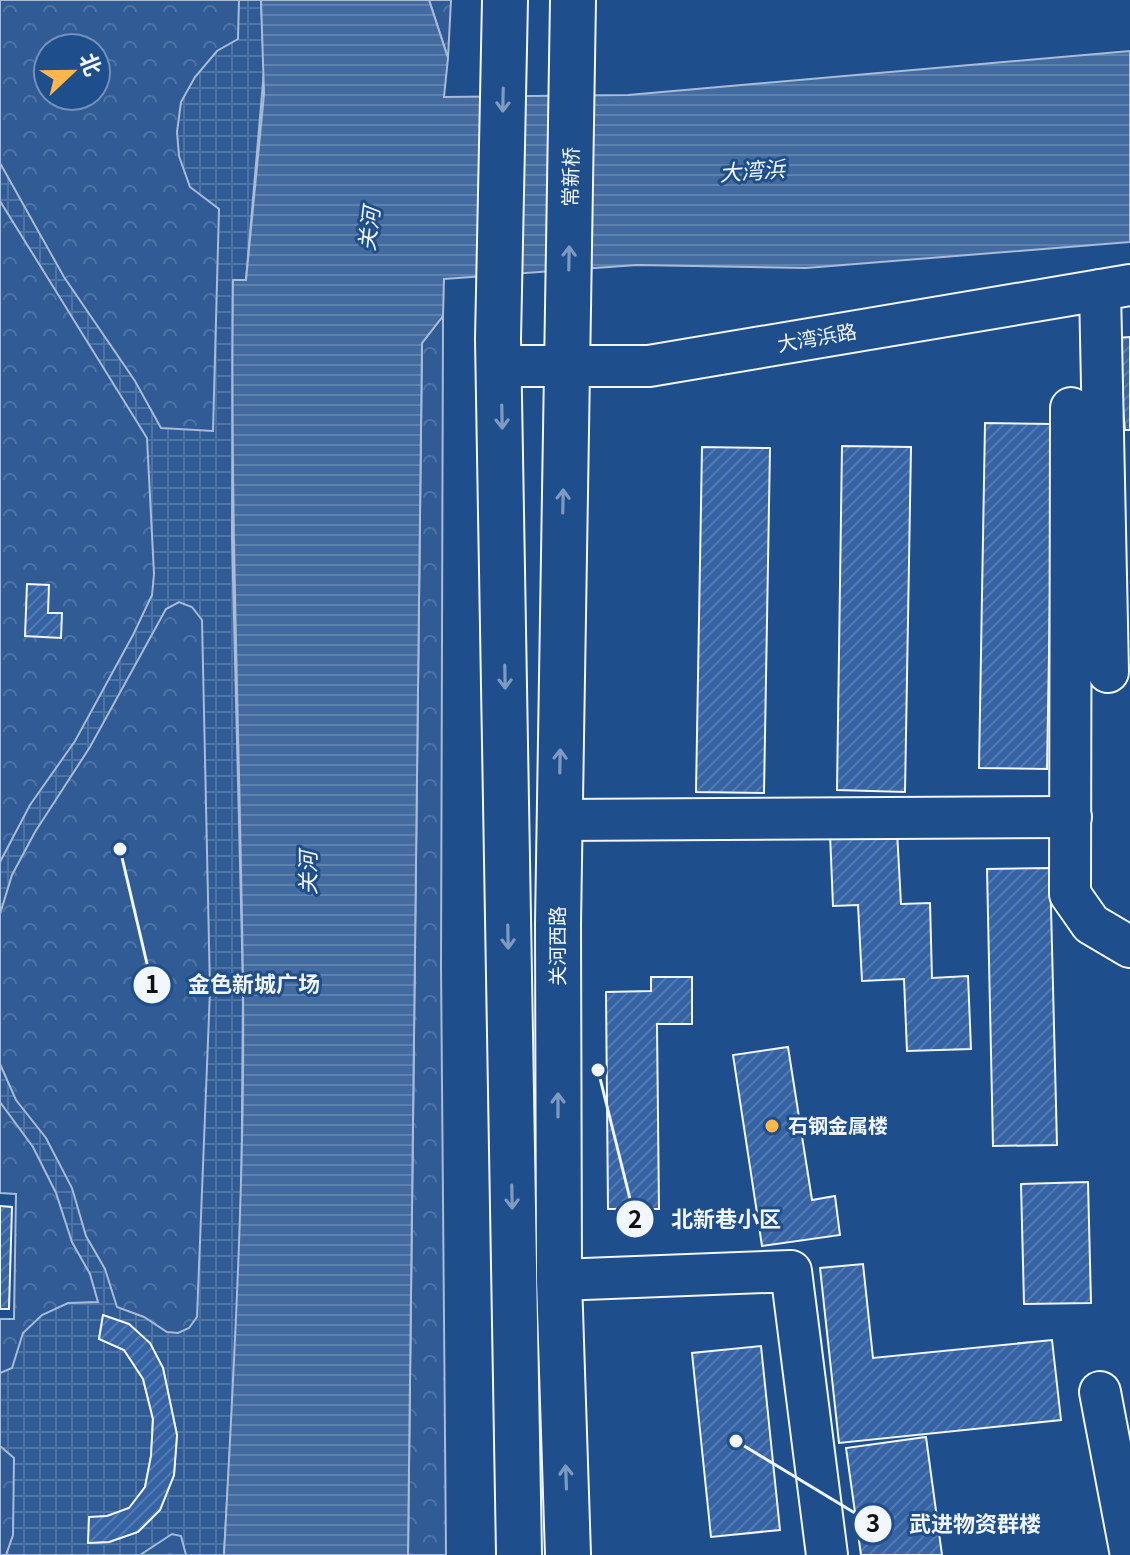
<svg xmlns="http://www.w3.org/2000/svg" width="1130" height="1555" font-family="Georgia,'Noto Sans SC',serif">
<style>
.forest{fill:url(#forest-crowns);stroke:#a8bbd7;stroke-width:2;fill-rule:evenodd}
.plaza{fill:url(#plaza-grid);stroke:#a8bbd7;stroke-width:2;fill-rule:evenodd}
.water{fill:url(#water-rules);stroke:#a8bbd7;stroke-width:2}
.building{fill:url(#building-hatch);stroke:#f2f6ff;stroke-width:2}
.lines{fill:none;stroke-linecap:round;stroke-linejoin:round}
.minor-casing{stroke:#f2f6ff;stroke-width:44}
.major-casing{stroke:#f2f6ff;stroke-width:48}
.minor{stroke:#1f4e8c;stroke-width:40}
.major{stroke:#1f4e8c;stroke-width:44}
.oneway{stroke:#7e9ac0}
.poi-dot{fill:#ffb74d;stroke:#1f4e8c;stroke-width:3}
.labels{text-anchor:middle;stroke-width:6;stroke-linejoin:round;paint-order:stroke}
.street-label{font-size:20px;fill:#f2f6ff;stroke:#1f4e8c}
.poi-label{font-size:20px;font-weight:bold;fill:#f2f6ff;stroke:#1f4e8c;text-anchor:start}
.water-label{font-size:22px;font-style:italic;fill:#f2f6ff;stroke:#1f4e8c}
.leader{fill:none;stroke:#f2f6ff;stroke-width:3}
.callout-dot{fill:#f2f6ff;stroke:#1f4e8c;stroke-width:3}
.mark-label{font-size:24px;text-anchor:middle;font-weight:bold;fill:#111}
.callout-label{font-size:22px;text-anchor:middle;font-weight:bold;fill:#f2f6ff;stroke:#1f4e8c;stroke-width:6;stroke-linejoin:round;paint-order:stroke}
</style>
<defs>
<pattern id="forest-crowns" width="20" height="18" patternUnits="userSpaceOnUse" patternTransform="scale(2)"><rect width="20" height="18" fill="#305b95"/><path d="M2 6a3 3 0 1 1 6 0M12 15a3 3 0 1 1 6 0" fill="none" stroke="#4e73a5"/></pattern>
<pattern id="plaza-grid" width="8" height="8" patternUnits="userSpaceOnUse" patternTransform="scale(2)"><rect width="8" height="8" fill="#305b95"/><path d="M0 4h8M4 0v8" fill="none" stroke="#4e73a5"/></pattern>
<pattern id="water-rules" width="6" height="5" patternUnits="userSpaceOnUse" patternTransform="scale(2)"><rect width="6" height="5" fill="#446ba0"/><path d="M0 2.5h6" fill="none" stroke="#5f81ae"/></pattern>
<pattern id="building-hatch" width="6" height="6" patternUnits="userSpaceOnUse" patternTransform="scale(2)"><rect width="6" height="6" fill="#3563a3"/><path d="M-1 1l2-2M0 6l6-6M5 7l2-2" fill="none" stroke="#537ab1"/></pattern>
</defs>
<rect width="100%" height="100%" fill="#1f4e8c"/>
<g class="forest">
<path d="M0,0H261L264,71L234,280L231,447L236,711L224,1555H0V1319H14L16,1194L0,1193ZM48,48H96V96H48Z"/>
<path d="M429,0H451L448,58Z"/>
<path d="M443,316L441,966L446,1555H408L422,343Z"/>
</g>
<path class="plaza" d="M239,0H261L264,71L246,280H233L232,536L243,986L241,1249L224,1555H186L181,1536L172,1534L140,1555H6L13,1535L14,1458L0,1446V1373L12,1368L23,1333L42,1315L68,1303L98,1302L90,1274L72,1242L56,1193L33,1147L0,1102V1064L16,1100L46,1138L72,1188L86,1236L105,1269L117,1307L144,1317L167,1332L178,1333L189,1328L197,1317L210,990L202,620L192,607L179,602L166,609L90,747L35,832L12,875L0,914V862L30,805L75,741L133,635L152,595L154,574L147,438L0,201V163L64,277L135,381L161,428L213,431L219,209L190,187L179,156L177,132L181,102L195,77L217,51L238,39ZM103,1316L150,1343L163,1368L177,1435L174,1475L160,1510L138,1532L109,1542L89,1543V1518L108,1516L129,1508L145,1487L151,1456L153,1419L143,1379L124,1350L99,1339Z"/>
<path class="water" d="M261,0H429L448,58L444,97L628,95L1130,51V242L806,268L637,265L444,279L443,316L422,343L408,1555H224C234,1365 245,1175 243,985C240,750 230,515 233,280H246L264,94Z"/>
<g class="building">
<path d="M1130,337V430H1125L1116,338Z"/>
<path d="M985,423L1053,424L1047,769L979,768Z"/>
<path d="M842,446L911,447L905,792L837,790Z"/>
<path d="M702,447L770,448L764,793L696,792Z"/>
<path d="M27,584L49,585L48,613H62L61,638L25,636Z"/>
<path d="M897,831L901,904L930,903L932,978L968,976L971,1049L907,1051L904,979L862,981L858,905L833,906L830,834Z"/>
<path d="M1050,868L1057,1145L993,1146L987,869Z"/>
<path d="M651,977H692V1024H657L659,1209H608L606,992L651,991Z"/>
<path d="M788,1047L812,1200L835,1196L840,1235L762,1246L733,1055Z"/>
<path d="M1088,1182L1091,1303L1024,1304L1021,1184Z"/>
<path d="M0,1206L12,1207L9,1309H0Z"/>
<path d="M863,1264L873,1358L1052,1340L1061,1420L839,1443L820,1268Z"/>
<path d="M103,1315L129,1324L150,1343L163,1368L177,1435L174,1475L160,1510L138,1532L109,1542L88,1543L89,1517L107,1516L129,1508L145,1487L151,1456L153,1419L143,1379L124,1350L99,1339Z"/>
<path d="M761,1346L780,1530L711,1537L692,1353Z"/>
<path d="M926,1437L942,1555H861L846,1448Z"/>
</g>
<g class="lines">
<g class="minor-casing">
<g id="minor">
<path d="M1100,290L1108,672"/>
<path d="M501,366H649L1130,285"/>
<path d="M1071,408L1070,894L1091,924L1130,947"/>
<path d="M559,820L1071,817"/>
<path d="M559,1280L791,1271L827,1555"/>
<path d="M1100,1392L1130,1550"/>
</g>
</g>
<g class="major-casing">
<g id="major">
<path d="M505,0L498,339L519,1555"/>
<path d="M568,1555L559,1280L558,924L573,0"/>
</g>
</g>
<use href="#minor" class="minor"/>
<use href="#major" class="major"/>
</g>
<defs><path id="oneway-shaft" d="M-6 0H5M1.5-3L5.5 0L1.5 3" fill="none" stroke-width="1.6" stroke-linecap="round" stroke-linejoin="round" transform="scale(2)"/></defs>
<g class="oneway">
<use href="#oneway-shaft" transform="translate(503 100) rotate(91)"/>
<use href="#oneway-shaft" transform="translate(569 258) rotate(-89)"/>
<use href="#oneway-shaft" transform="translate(502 417) rotate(89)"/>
<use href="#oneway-shaft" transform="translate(563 501) rotate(-89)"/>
<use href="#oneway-shaft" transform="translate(505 677) rotate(89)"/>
<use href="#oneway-shaft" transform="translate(560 761) rotate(-89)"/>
<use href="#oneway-shaft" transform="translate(508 937) rotate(89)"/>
<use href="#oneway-shaft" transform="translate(558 1105) rotate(-90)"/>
<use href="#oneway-shaft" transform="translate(512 1197) rotate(89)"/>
<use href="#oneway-shaft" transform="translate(566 1477) rotate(-92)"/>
</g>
<circle class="poi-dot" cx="772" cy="1126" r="8"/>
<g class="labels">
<g class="street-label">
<text transform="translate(571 177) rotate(-89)" y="7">常新桥</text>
<text transform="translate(817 338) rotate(-10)" y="7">大湾浜路</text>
<text transform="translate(558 946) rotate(-90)" y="7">关河西路</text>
</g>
<g class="poi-label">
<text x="788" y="1133">石钢金属楼</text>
</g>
<g class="water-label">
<text transform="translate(752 171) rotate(-4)" y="8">大湾浜</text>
<text transform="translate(369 229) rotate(-83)" y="8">关河</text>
<text transform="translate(308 873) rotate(-90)" y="8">关河</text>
</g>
</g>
<path class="leader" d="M120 849L152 985M598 1070L635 1219M736 1441L873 1524"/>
<g class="callout-dot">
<circle cx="120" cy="849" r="8"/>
<circle cx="598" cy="1070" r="8"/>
<circle cx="736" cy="1441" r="8"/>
<circle cx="152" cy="985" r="20"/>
<circle cx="635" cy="1219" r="20"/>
<circle cx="873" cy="1524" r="20"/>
</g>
<g class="mark-label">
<text x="152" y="993">1</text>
<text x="635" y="1228">2</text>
<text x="873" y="1532">3</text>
</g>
<g class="callout-label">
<text x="254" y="992">金色新城广场</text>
<text x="726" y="1227">北新巷小区</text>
<text x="975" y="1532">武进物资群楼</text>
</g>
<g transform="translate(72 72) rotate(68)"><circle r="38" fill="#1f4e8c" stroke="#7391ba" stroke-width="2"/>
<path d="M0-6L14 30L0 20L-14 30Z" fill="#ffb74d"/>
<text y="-12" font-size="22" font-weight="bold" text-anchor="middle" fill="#f2f6ff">北</text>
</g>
</svg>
